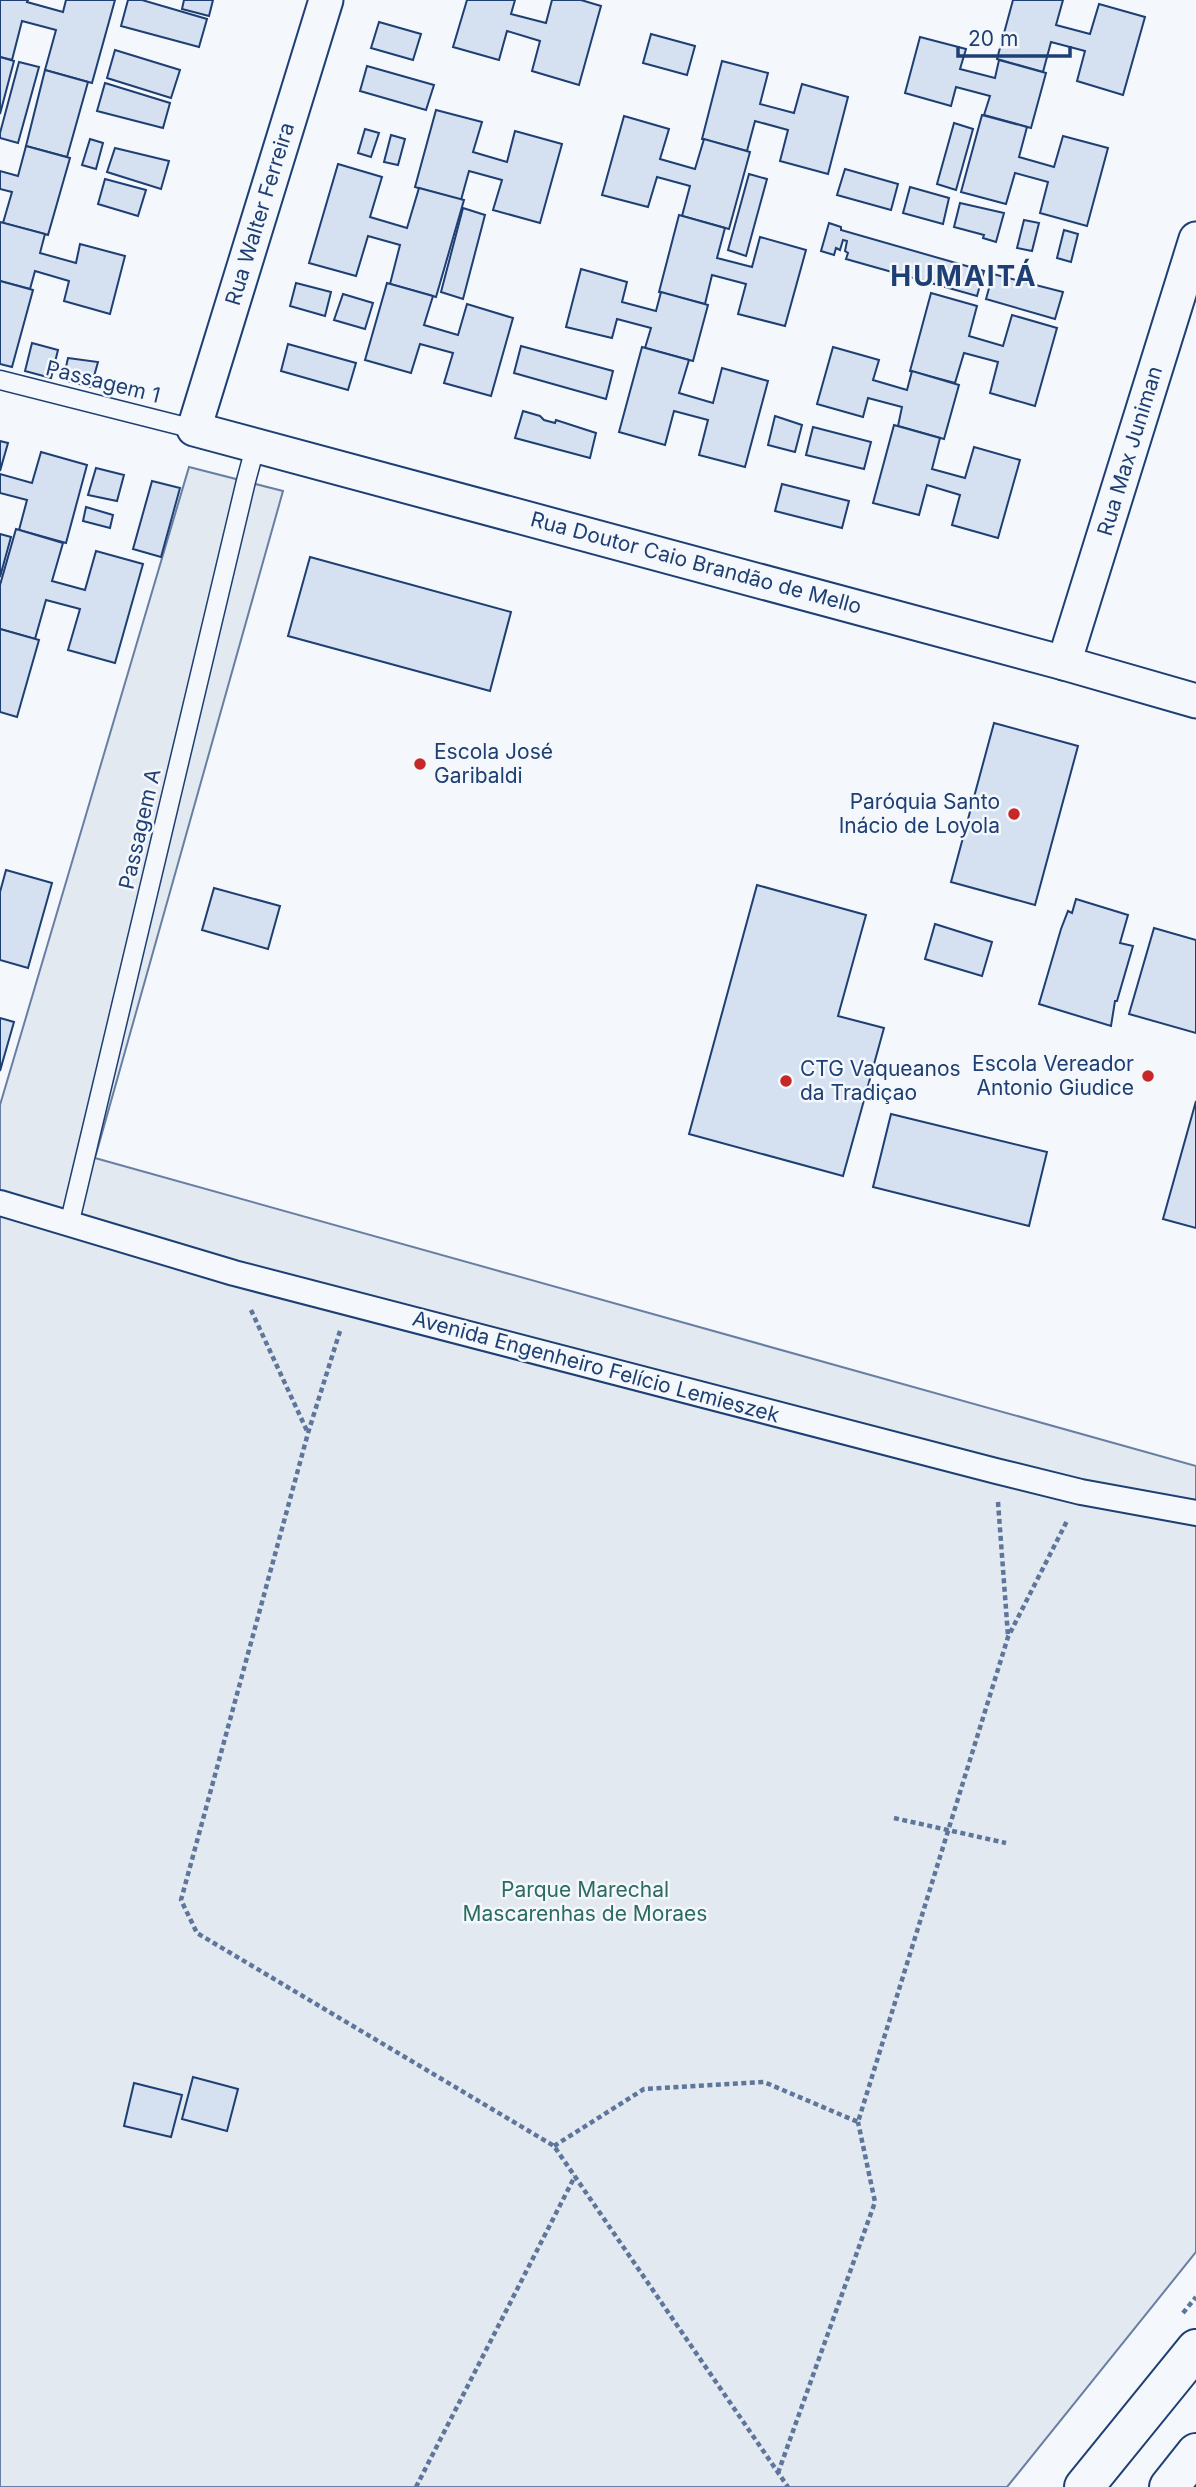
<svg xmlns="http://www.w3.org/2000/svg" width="1196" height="2487" font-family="Inter,sans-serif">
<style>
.green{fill:#e3e9f0;stroke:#687fa3;stroke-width:2}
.building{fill:#d5e0f0;stroke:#1d3f73;stroke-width:2}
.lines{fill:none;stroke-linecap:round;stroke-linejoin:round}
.service-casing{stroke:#1d3f73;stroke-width:21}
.pedestrian-casing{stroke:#1d3f73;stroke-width:28}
.minor-casing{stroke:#1d3f73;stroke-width:37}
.tertiary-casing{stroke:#1d3f73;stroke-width:42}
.path{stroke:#5e769c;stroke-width:4.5;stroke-dasharray:5 3.5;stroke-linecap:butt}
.service{stroke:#f4f7fb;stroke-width:18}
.pedestrian{stroke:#f4f7fb;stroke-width:24}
.minor{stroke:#f4f7fb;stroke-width:33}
.tertiary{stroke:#f4f7fb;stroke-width:38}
.poi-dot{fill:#c62828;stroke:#f4f7fb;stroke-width:2.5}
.labels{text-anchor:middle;stroke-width:5;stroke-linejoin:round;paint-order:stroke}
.street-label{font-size:21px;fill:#1d3f73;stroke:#f4f7fb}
.poi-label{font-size:21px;fill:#1d3f73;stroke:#f4f7fb;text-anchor:start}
.park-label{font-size:21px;fill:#2c6c60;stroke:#f4f7fb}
.district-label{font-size:28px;font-weight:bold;letter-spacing:2px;fill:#1d3f73;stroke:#f4f7fb}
</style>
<rect width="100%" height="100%" fill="#f4f7fb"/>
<path class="green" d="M189,467L283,491L95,1158L1196,1466V2252L1007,2487H0V1105Z"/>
<g class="building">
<path d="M0,0H28L27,2L63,12L66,0H115L92,83L45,70L56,30L22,21L12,60L0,57Z"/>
<path d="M128,0H142L207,19L199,47L121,26Z"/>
<path d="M184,0H213L209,16L182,9Z"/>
<path d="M467,0H515L511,14L546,23L552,0H581L601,6L579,85L532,71L540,41L507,31L499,60L453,47Z"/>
<path d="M1013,0H1063L1056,25L1090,34L1099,4L1145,17L1123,95L1077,81L1085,51L1051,42L1043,72L997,59Z"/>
<path d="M379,22L421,34L413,60L371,48Z"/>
<path d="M651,34L695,46L687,75L643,63Z"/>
<path d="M920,37L966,49L960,69L995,78L999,60L1046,73L1031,128L984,115L990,96L956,87L951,106L905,93Z"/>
<path d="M115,50L180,70L171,98L107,78Z"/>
<path d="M0,57L14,61L0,114Z"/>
<path d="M722,61L768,73L760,104L794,113L802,84L848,97L828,174L780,161L788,130L755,121L747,151L702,139Z"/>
<path d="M19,62L39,67L18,143L0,138V133Z"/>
<path d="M367,66L434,85L426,110L360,91Z"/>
<path d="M45,70L88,82L67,157L26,146Z"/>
<path d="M105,83L170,103L163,128L97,111Z"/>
<path d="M436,110L482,122L473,152L507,162L515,131L562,144L540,223L493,210L502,180L469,171L461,200L415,187Z"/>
<path d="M982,115L1027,127L1019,157L1054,167L1063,136L1108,148L1087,226L1040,213L1048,182L1015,173L1006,204L961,192Z"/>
<path d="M624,116L669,129L660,159L695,169L704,139L750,152L729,229L682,216L690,186L657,177L648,207L602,195Z"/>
<path d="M954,123L973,129L956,190L937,184Z"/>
<path d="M365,129L379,133L371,157L358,153Z"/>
<path d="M391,135L405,139L398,165L384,162Z"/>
<path d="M90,139L103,143L96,169L82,165Z"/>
<path d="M26,146L70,158L48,235L3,223L12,192L0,189V171L18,176Z"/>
<path d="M115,148L169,161L161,189L107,172Z"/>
<path d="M338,164L382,177L370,217L407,228L419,188L464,200L436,297L390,284L400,245L368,236L356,276L309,263Z"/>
<path d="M845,169L898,184L891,210L837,195Z"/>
<path d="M749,174L767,179L746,256L728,250Z"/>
<path d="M105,179L146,190L138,216L98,204Z"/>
<path d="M910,187L949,198L943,224L903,213Z"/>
<path d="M960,203L1004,213L996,242L983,238L984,235L954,227Z"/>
<path d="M463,208L485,215L463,299L441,292Z"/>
<path d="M679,215L725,228L717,258L752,267L760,237L806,250L785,326L738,314L746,284L712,275L705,304L659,292Z"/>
<path d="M1024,220L1039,223L1032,251L1017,248Z"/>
<path d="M0,222L45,234L40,253L76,263L80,244L125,256L110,314L64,301L69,281L35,271L30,289L0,281Z"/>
<path d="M829,223L841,227V230L984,271L977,296L846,259L848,253L845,251L847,241L843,240L840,250L836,248L834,255L821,251Z"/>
<path d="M1064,230L1078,234L1071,262L1057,258Z"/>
<path d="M581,269L627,282L622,302L656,311L661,292L708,305L693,361L645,348L651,328L617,319L612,338L566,327Z"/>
<path d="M993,274L1063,292L1055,319L986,299Z"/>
<path d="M0,281L33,290L12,367L0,364Z"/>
<path d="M296,283L331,292L325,316L290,306Z"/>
<path d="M387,283L433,296L424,325L458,335L467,304L513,318L491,396L444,383L453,353L420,344L411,373L365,360Z"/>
<path d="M931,293L977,306L969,336L1003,346L1012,315L1057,328L1035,406L990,393L998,362L964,353L955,383L910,371Z"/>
<path d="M343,294L373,303L365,329L334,320Z"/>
<path d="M32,343L58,350L51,378L25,371Z"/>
<path d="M288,344L356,363L348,390L281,371Z"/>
<path d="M521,346L613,371L606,399L514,373Z"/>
<path d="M642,347L689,360L679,393L713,403L722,368L768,381L745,467L699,455L708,420L674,411L665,445L619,432Z"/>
<path d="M833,347L879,360L873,380L907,390L912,371L959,385L944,439L898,426L902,407L868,398L863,417L817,404Z"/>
<path d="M68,358L98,362L91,387L63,380Z"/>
<path d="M523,411L540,416L544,420L555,423L556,420L596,433L590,458L515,438Z"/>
<path d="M775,416L802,425L795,452L768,445Z"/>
<path d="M894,425L940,438L932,469L965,478L974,447L1020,460L998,538L952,525L960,495L927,485L919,515L873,503Z"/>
<path d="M813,427L871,442L864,469L806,455Z"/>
<path d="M0,441L8,443L0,471Z"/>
<path d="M41,452L87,465L66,543L19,530L27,500L0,493V474L32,483Z"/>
<path d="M96,468L124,475L117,501L88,495Z"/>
<path d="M152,481L180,488L161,557L133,549Z"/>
<path d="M782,484L849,501L842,528L775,511Z"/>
<path d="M86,507L113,515L110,528L83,521Z"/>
<path d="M16,529L63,543L52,581L85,590L96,551L143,564L115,663L68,650L80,609L46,600L35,639L0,629V585Z"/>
<path d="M0,534L11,537L0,577Z"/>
<path d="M310,557L511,612L490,691L288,636Z"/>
<path d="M0,629L39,640L17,717L0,712Z"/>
<path d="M994,723L1078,746L1035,905L951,882Z"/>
<path d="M6,870L52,883L28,968L0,960V892Z"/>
<path d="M757,885L866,915L838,1016L884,1028L843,1176L689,1134Z"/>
<path d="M214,888L280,906L268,949L202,930Z"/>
<path d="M1076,899L1128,915L1120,943L1133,946L1117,1001H1115L1111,1026L1039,1004L1061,929L1068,911L1072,913Z"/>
<path d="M935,924L992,942L982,976L925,959Z"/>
<path d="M1154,928L1196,940V1033L1129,1014Z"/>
<path d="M0,1018L14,1022L0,1071Z"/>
<path d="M1196,1101V1228L1163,1219Z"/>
<path d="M891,1114L1047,1152L1029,1226L873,1187Z"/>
<path d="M193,2077L238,2089L227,2131L182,2119Z"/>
<path d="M134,2083L182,2095L171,2137L124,2126Z"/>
</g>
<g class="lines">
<g class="service-casing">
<g id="service">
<path d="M0,380L194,429"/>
<path d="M69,1225L246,481L256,444"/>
</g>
</g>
<g class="pedestrian-casing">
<path id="pedestrian" d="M0,1203L234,1273L996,1471L1081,1492L1196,1513"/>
</g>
<g class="minor-casing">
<g id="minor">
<path d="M326,0L194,429L1064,663L1196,701"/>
<path d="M1064,663L1196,239"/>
</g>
</g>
<g class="tertiary-casing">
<g id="tertiary">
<path d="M1084,2487L1196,2349"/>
<path d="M1169,2487L1196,2453"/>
</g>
</g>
<g class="path">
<path d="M251,1310L308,1433"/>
<path d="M340,1331L308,1433L181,1900L197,1933L554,2146L788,2487"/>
<path d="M998,1502L1008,1636"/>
<path d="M894,1818L1006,1843"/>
<path d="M554,2146L644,2089L764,2082L858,2122L1008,1637L1067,1521"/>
<path d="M1183,2313L1196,2297"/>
<path d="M778,2473L875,2202L858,2122"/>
<path d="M416,2487L575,2176"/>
</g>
<use href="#service" class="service"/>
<use href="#pedestrian" class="pedestrian"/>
<use href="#minor" class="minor"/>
<use href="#tertiary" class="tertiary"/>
</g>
<g class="poi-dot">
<circle cx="420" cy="764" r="7"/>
<circle cx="1014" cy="814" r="7"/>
<circle cx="1148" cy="1076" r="7"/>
<circle cx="786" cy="1081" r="7"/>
</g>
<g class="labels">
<g class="street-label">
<text transform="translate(260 214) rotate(-73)" y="7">Rua Walter Ferreira</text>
<text transform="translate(103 382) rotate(14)" y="7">Passagem 1</text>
<text transform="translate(1130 451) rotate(-73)" y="7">Rua Max Juniman</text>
<text transform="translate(696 563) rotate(15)" y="7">Rua Doutor Caio Brandão de Mello</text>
<text transform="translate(140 829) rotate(-77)" y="7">Passagem A</text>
<text transform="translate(596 1367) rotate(15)" y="7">Avenida Engenheiro Felício Lemieszek</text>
</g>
<g class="poi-label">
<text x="434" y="759">Escola José<tspan x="434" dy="24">Garibaldi</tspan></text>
<text x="1000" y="809" text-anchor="end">Paróquia Santo<tspan x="1000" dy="24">Inácio de Loyola</tspan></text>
<text x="1134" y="1071" text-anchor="end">Escola Vereador<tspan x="1134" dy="24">Antonio Giudice</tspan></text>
<text x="800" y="1076">CTG Vaqueanos<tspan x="800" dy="24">da Tradiçao</tspan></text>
</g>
<g class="park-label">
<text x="585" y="1897">Parque Marechal<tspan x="585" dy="24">Mascarenhas de Moraes</tspan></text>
</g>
<g class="district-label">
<text x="964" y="286">HUMAITÁ</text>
</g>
</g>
<path d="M958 46v10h112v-10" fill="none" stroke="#1d3f73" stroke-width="3.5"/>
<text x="968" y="46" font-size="21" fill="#1d3f73" stroke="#f4f7fb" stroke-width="5" paint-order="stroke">20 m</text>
</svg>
